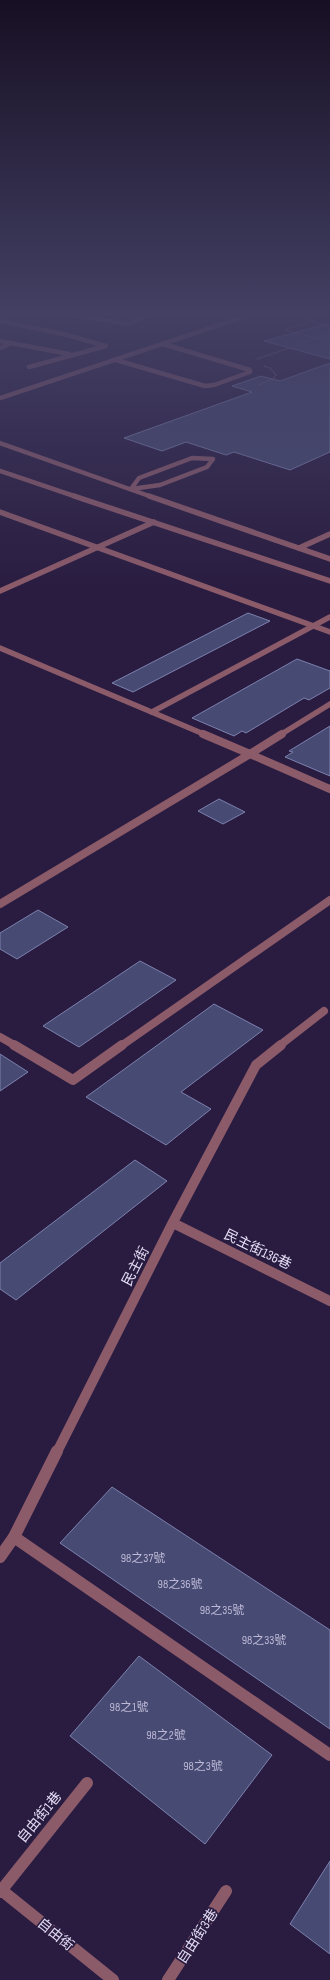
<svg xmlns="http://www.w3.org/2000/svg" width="330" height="1980" font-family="'Sofia Sans Condensed','Noto Sans TC',sans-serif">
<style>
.building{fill:#474b74;stroke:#7c81ad}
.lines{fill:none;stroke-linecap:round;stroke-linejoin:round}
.path{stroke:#776c8b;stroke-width:1.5;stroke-dasharray:1.5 1;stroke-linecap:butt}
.service-far4{stroke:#8c5b6a;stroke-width:4.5}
.service-far3{stroke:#8c5b6a;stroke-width:5.5}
.service-far2{stroke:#8c5b6a;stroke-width:8}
.service-far1{stroke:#8c5b6a;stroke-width:10}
.service{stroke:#8c5b6a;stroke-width:12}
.minor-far3{stroke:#8c5b6a;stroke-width:4.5}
.minor-far2{stroke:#8c5b6a;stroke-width:8}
.minor-far1{stroke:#8c5b6a;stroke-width:10}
.minor{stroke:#8c5b6a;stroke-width:12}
.labels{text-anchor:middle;stroke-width:3.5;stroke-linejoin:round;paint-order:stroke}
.near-number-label{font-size:12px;fill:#beb9d6}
.near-street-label{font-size:14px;fill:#e5def6;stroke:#291c40}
</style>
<rect width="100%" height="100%" fill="#291c40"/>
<g class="building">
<path d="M330,323V359L264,341Z"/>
<path d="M330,363V452L290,470L234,452L226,455L186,442L162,451L124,438L252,392L232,386L261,376L280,381Z"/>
<path d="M248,613L270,621L133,692L112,683Z"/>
<path d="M297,659L330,671V688L309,700L304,698L246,733L242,731L234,736L192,718Z"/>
<path d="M330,726V776L285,757L293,752L289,751Z"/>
<path d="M219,799L245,812L223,824L198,811Z"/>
<path d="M38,910L68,927L17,959L0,949V933Z"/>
<path d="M140,961L176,980L79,1047L43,1026Z"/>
<path d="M214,1004L263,1030L181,1092L211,1109L166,1145L86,1097Z"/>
<path d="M0,1054L28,1072L0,1091Z"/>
<path d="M135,1160L167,1181L16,1300L0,1289V1263Z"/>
<path d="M112,1487L330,1630V1729L60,1543Z"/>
<path d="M139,1656L272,1755L205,1844L70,1736Z"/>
<path d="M330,1861V1954L290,1924Z"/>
</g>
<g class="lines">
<g class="path">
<path d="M297,313L311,321"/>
<path d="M267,315L274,313"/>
<path d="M315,338L285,330L311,321L330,326"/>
<path d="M257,359L330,334"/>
<path d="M258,385L273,379L276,375L270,368L263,366"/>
</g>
<g class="service-far4">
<path d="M96,318L108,313"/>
<path d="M0,319L12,313"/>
<path d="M0,321L67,335L106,346L29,367"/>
<path d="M0,341L69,354"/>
<path d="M0,348L12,343"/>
<path d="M116,360L205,386L214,385L250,372V370L163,344"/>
<path d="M0,398L255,313"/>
<path d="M0,443L152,497"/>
<path d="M192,458L213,459L207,467L160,485L131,489L139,478Z"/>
<path d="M0,471L77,497"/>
</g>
<g class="service-far3">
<path d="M74,496L330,581"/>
<path d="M149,496L330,559"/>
<path d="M0,512L330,632"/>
<path d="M299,548L330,534"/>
<path d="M0,591L154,522"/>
<path d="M0,648L206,735"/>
<path d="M152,712L330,617"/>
<path d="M280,735L330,704"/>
</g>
<g class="service-far2">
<path d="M250,754L282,734"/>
<path d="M250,754L330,789"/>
<path d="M0,904L250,754L203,734"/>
<path d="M0,1037L16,1046"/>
<path d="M121,1046L330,900"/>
</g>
<g class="service-far1">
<path d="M14,1045L73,1080L122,1045"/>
<path d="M173,1223L330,1301"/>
</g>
<g class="service">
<path d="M14,1537L330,1755"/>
<path d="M0,1892L87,1783"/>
<path d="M168,1980L226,1891"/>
</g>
<path class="minor-far3" d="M63,313L128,324L153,313"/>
<path class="minor-far2" d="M279,1046L324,1011"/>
<path class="minor-far1" d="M57,1452L172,1224L256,1065L281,1045"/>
<g class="minor">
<path d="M0,1557L14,1537L57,1451"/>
<path d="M0,1889L113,1980"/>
</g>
</g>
<linearGradient id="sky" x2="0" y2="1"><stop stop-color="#170f23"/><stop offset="0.53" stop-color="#434064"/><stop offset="1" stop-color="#434064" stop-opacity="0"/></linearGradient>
<rect width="330" height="590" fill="url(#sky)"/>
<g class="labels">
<g class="near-number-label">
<text x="143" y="1562">98之37號</text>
<text x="180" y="1588">98之36號</text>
<text x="222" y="1614">98之35號</text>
<text x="264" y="1644">98之33號</text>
<text x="129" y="1711">98之1號</text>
<text x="166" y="1739">98之2號</text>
<text x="203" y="1770">98之3號</text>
</g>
<g class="near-street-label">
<text transform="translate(258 1249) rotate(26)" y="5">民主街136巷</text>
<text transform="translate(135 1266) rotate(-63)" y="5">民主街</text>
<text transform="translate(39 1817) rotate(-51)" y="5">自由街1巷</text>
<text transform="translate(56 1934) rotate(39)" y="5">自由街</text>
<text transform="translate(197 1936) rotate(-57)" y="5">自由街3巷</text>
</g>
</g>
</svg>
